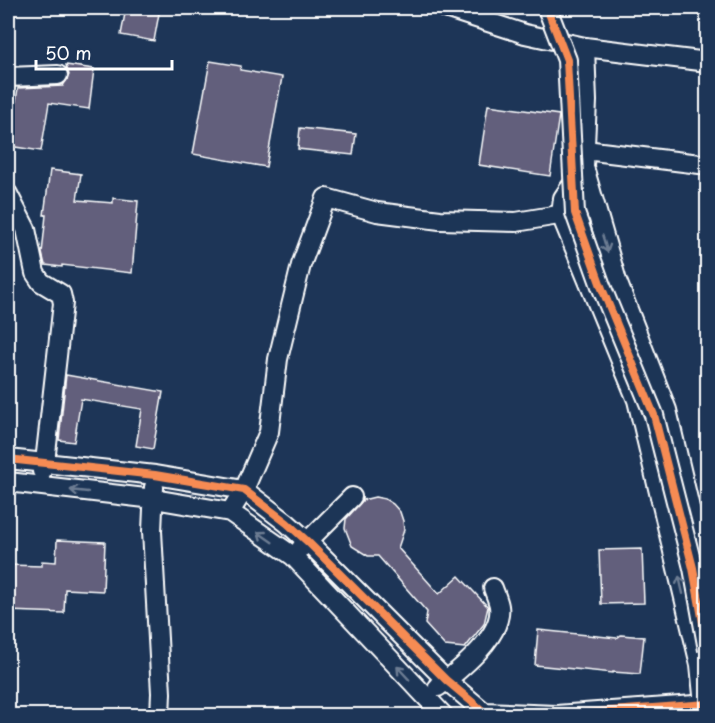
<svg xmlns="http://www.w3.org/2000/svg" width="715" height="723" font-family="'Playpen Sans',sans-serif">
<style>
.building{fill:#625e7b;stroke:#fff;stroke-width:1.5}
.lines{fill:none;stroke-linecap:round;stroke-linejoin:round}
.minor-casing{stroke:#fff;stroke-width:22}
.minor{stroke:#1d3557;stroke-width:18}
.minor-bridge-casing{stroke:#fff;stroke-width:22;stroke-linecap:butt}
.minor-bridge{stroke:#1d3557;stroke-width:18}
.cycleway-casing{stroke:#1d3557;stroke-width:11}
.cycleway{stroke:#f68b52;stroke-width:8}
.oneway{stroke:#6c7c92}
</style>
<rect width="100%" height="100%" fill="#1d3557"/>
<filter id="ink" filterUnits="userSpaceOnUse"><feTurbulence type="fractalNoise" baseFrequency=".0167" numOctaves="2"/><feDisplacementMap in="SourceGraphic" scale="12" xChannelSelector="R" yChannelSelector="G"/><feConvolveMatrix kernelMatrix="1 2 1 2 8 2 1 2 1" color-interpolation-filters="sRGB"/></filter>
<g filter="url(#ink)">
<g class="building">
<path d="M126,8H160L154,41L121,35Z"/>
<path d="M210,61L241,66L240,70L282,77L266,167L193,154Z"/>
<path d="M66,65L94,69L89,109L49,103L41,151L9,146L18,88L63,86L69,75Z"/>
<path d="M488,105L559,115L550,176L479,165Z"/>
<path d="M300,128L356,134L353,155L298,149Z"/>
<path d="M50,170L81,174L77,200L113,203V198L138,201L132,273L62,265V267L45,265L42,253L46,215H44Z"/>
<path d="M66,375L163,392L153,449L136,446L142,409L81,399L74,442L59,440Z"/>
<path d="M375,497L385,499L393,504L400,512L403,521L404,530L398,548L439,594L459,576L488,607L484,624L465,648L445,646L425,624L427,612L378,556H368L352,546L345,528L346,519L363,500Z"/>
<path d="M57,540L105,542L103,591L65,589L64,613L8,611V565L42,566V561L56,562Z"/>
<path d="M642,549L644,603L601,604L599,550Z"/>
<path d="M538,630L617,638L621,635L644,637L640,674L613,672V673L535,665Z"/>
</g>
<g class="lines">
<g class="minor-casing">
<g id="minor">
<path d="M445,8L525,34L585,47L708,62"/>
<path d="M585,47L587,101L584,167L617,281L667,410L708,584"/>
<path d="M8,77L58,75"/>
<path d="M585,150L708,165"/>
<path d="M584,167L563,198L561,215L637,400L700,665L705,715"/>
<path d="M8,194L26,229L35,273L41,282L61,294L63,303L45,462L42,471"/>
<path d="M8,459L155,475L244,490L287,523L308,542L446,680L484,712L556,715L708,704"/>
<path d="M8,482L154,499L230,512L293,556L444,716"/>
<path d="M154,487L152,531L161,693L160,716"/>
<path d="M230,512L244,490L269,432L278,359L301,265L326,198L377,212L440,220L516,222L595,209"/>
<path d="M301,548L352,497"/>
<path d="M438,687C458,671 504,636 499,606C498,600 495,594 493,588"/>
</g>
</g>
<use href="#minor" class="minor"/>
<g class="minor-bridge-casing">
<path id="minor-bridge" d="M547,8L567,60L575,213L601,286L654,415L693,568L708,650"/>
</g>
<use href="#minor-bridge" class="minor-bridge"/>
<g class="cycleway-casing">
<g id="cycleway">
<path d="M547,8L567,60L575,213L601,286L654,415L693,568L708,650"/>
<path d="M8,459L155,475L244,490L287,523L308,542L446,680L484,712L556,715L708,704"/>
</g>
</g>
<use href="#cycleway" class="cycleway"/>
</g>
<defs><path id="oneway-shaft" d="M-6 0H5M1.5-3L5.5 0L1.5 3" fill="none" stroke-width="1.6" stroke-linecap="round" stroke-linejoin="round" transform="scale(1.5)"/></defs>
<g class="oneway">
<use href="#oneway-shaft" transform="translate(605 244) rotate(73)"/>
<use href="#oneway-shaft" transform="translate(79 491) rotate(-174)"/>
<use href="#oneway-shaft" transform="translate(265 537) rotate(-145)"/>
<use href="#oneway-shaft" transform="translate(681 585) rotate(-103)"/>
<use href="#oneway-shaft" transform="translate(403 673) rotate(-133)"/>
</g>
</g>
<rect width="715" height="723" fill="none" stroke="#1d3557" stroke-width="30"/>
<rect x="15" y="15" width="685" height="693" fill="none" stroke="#fff" stroke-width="2" filter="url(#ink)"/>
<path d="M36 60v9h136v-9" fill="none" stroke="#ffffff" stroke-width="3"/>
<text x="45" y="60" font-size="18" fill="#ffffff" stroke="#1d3557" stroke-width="4.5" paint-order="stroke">50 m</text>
</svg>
